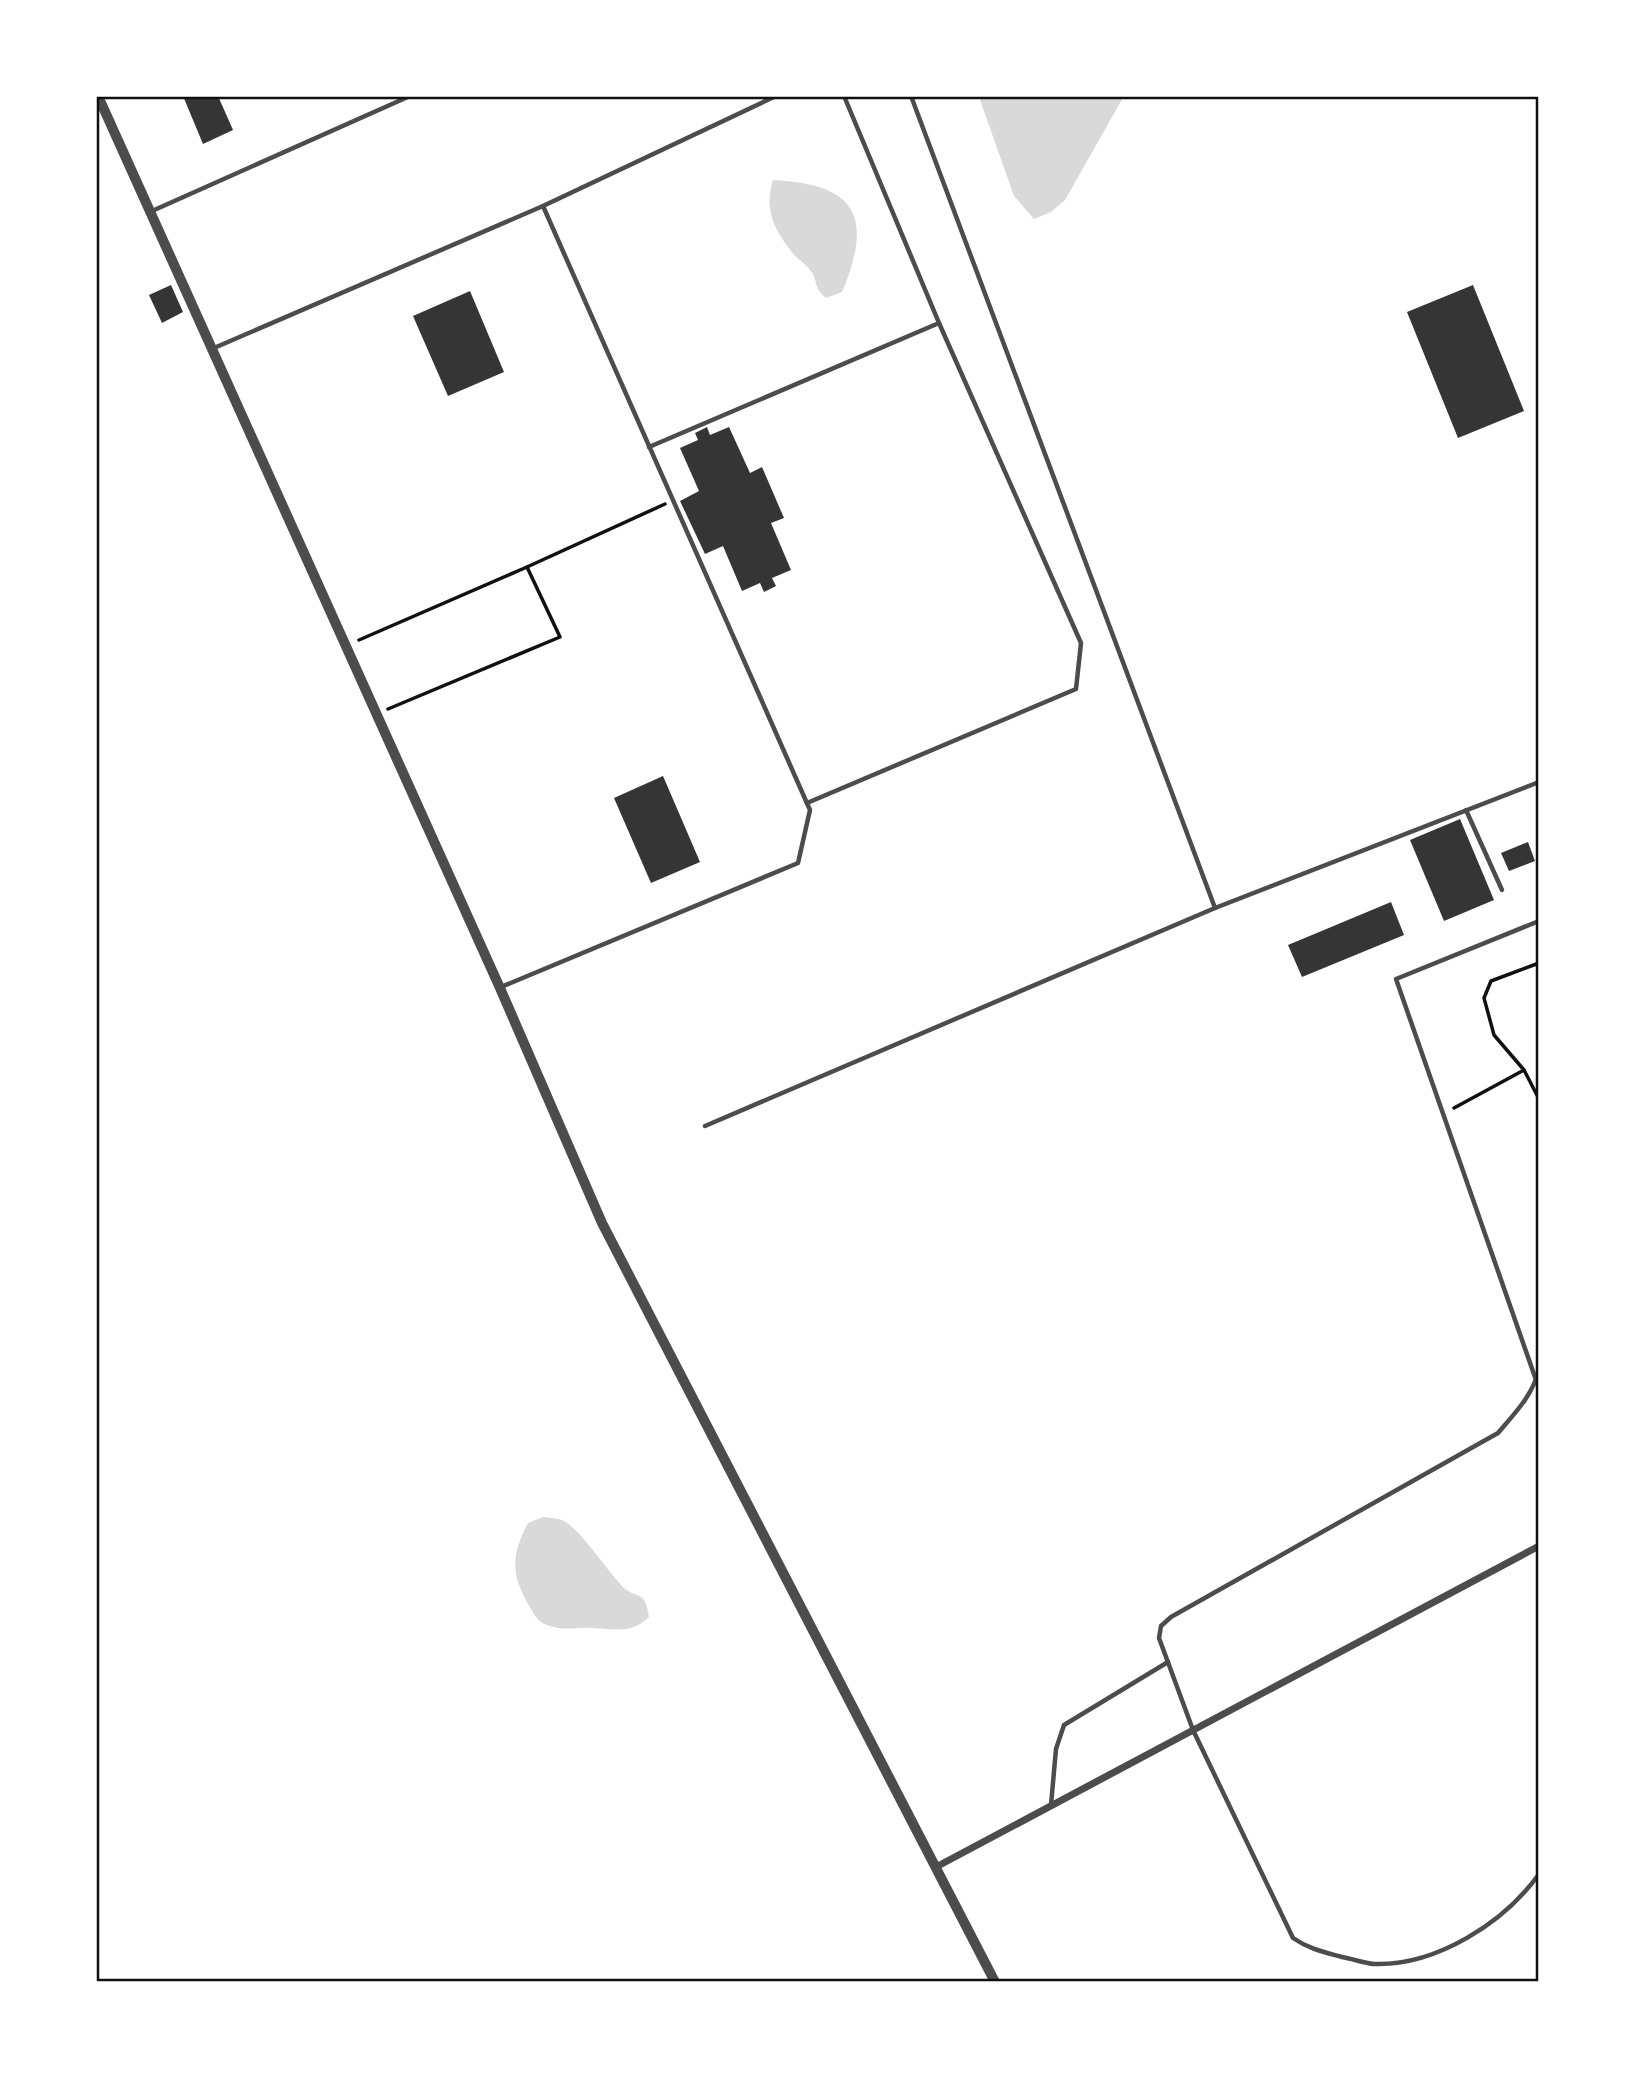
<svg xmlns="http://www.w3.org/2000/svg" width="1635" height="2078" font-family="'Noto Sans',sans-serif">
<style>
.water{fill:#d9d9d9}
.building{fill:#353535}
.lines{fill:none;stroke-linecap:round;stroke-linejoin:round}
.path{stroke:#111;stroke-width:3.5}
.service{stroke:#4c4c4c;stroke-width:4.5}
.minor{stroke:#4c4c4c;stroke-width:7}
.tertiary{stroke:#4c4c4c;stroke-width:10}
.neatline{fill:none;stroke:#111;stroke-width:2.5}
</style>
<rect width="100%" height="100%" fill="#fff"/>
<g class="water">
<path d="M984,96H1124L1065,200L1051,212L1034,219L1014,196L980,100Z"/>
<path d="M773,180C856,184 874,216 842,292L826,298C812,286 819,281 810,270C805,263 796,258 791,251C773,228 764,208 773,180Z"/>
<path d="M543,1517C550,1518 559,1518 564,1521C582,1531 607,1571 623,1587C636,1600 645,1588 649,1617C631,1634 616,1629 593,1628C579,1627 564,1631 550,1626C539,1623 536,1618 531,1609C511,1576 510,1557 528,1523Z"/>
</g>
<g class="building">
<path d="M183,96H218L233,130L203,144Z"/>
<path d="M171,285L183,312L162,323L149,295Z"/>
<path d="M1473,285L1524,411L1458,438L1407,312Z"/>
<path d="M470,291L504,372L448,396L413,316Z"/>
<path d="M707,427L710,435L729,427L750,473L762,467L784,518L771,523L791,570L772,578L776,586L764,592L760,583L742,591L723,546L705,554L680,501L699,491L680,448L698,440L695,433Z"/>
<path d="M663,776L700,862L651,883L614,798Z"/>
<path d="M1460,819L1494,900L1444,921L1410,840Z"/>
<path d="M1528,842L1535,861L1509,871L1501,853Z"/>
<path d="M1391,902L1404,935L1302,977L1288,945Z"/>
</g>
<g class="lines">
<g class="path">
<path d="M527,567L665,504"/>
<path d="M359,640L527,567L560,637L388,709"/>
<path d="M1539,963L1491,981L1484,998L1494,1035L1524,1070L1539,1099"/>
<path d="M1454,1108L1524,1070"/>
</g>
<g class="service">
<path d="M543,206L776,96"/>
<path d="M152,211L410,96"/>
<path d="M214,348L543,206L810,810L798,863L501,987"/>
<path d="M649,447L939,323L844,96"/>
<path d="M807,803L1076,689L1081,643L939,323"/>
<path d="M1466,810L1502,890"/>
<path d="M1215,908L1539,782"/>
<path d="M705,1126L1215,908L911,96"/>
<path d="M1539,1370C1532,1396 1515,1413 1498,1433L1171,1617L1161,1626L1159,1638L1193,1730L1293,1938C1309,1949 1324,1952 1342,1957C1353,1959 1364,1963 1374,1964C1436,1966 1504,1923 1539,1874"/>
<path d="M1536,1380L1396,979L1539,921"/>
<path d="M1051,1805L1056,1749L1064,1725L1168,1662"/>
</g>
<path class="minor" d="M936,1867L1539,1546"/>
<path class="tertiary" d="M98,96L500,988L602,1223L995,1982"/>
</g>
<rect width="1635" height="2078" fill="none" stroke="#ffffff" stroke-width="196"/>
<rect x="98" y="98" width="1439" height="1882" class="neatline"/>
</svg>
